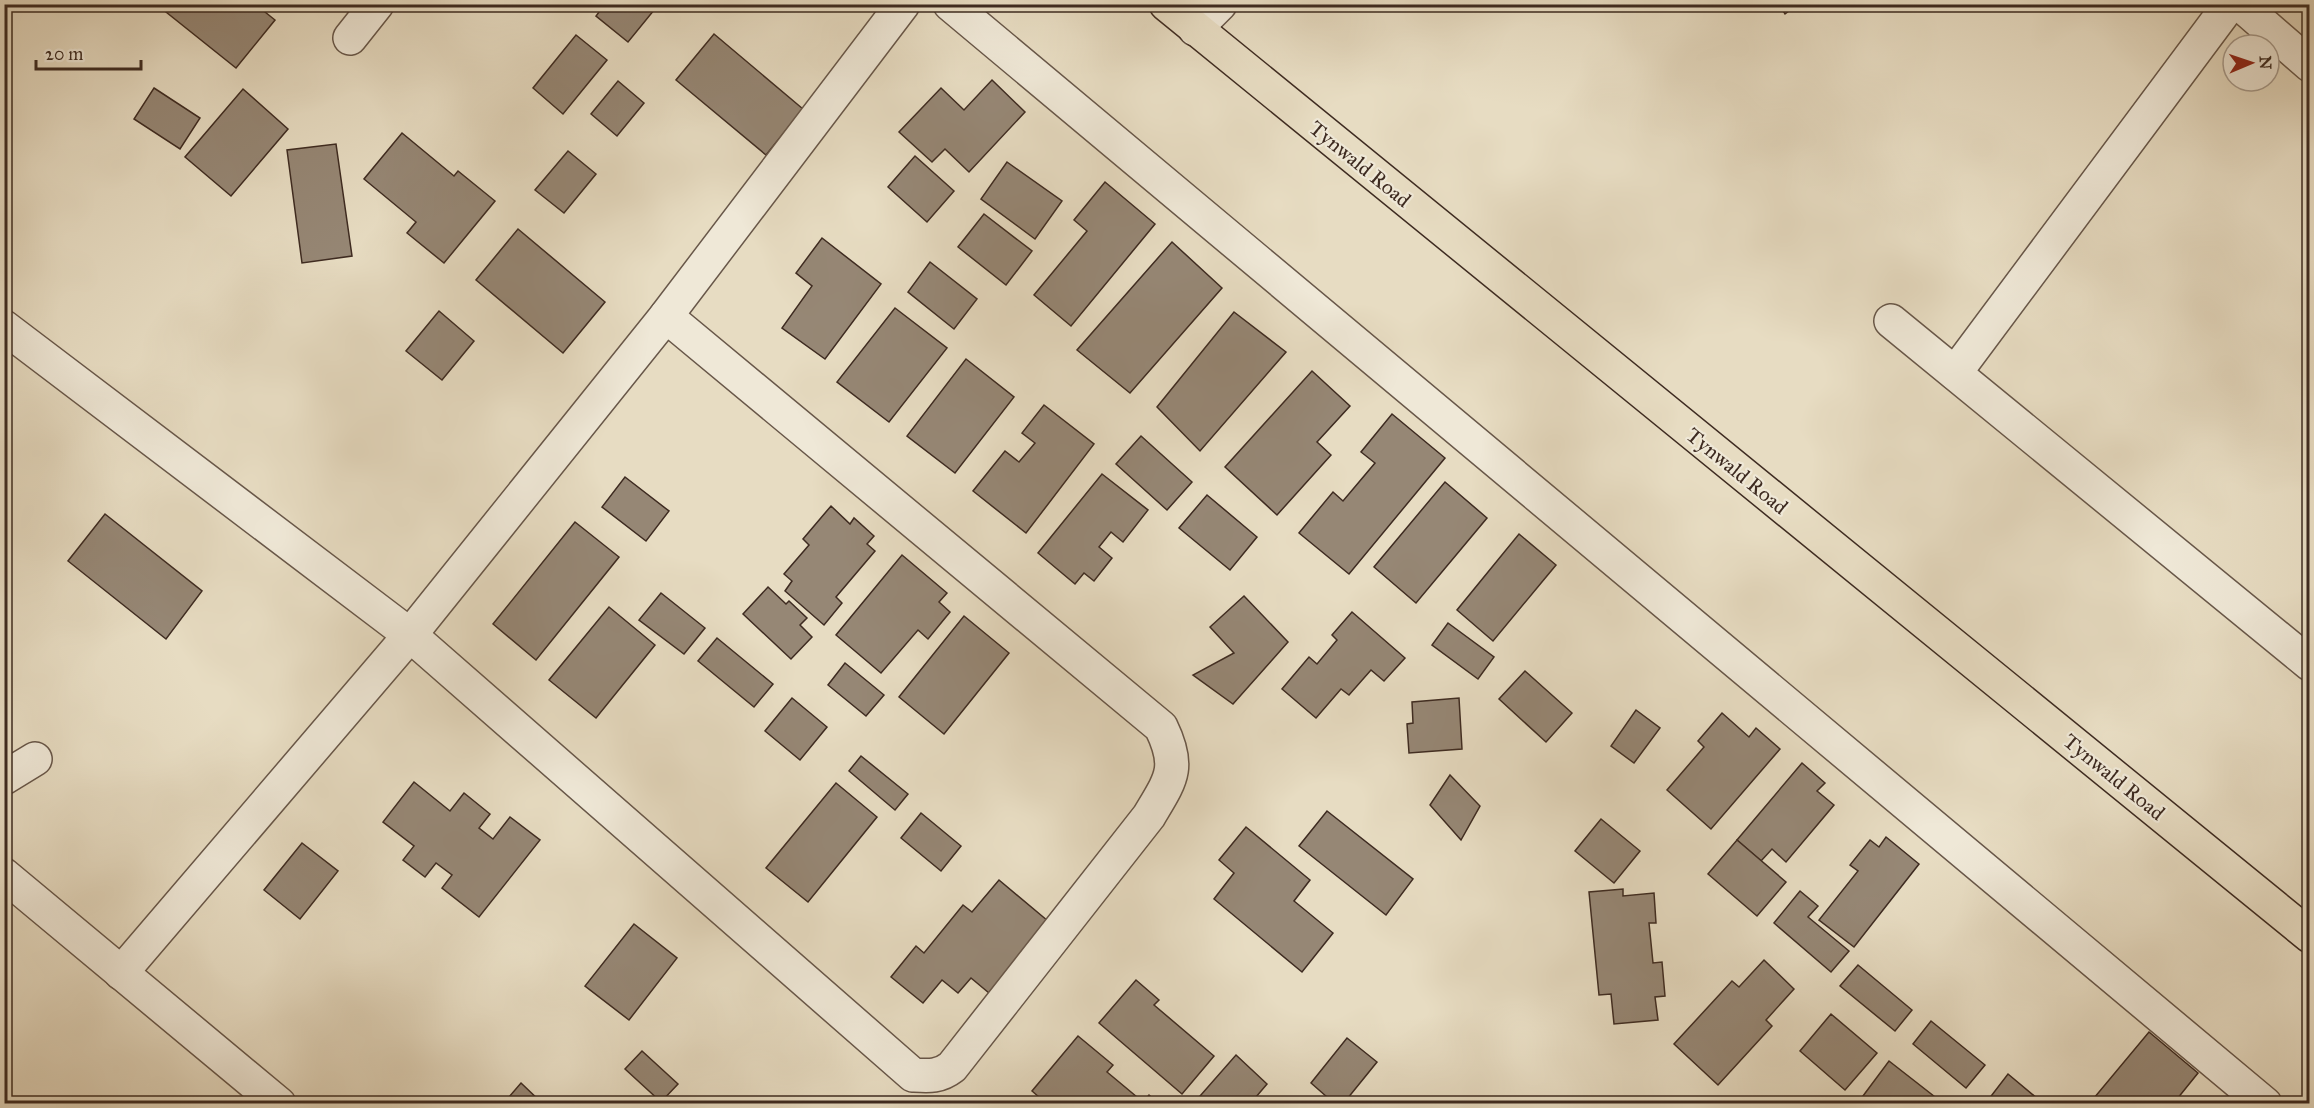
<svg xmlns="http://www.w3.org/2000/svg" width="2314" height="1108" font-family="'IM FELL Great Primer',serif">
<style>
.building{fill:#968775;stroke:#3e2b21;stroke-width:1.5}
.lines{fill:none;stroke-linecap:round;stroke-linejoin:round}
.minor-casing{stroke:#685749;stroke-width:36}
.major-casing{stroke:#3e2b21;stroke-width:36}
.minor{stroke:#efe8d7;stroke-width:33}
.major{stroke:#e7dcc2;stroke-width:33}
.labels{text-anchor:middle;stroke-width:4.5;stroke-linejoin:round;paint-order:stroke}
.street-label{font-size:21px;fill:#3e2b21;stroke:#efe8d7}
</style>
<rect width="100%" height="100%" fill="#e7dcc2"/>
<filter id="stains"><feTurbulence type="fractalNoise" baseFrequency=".00333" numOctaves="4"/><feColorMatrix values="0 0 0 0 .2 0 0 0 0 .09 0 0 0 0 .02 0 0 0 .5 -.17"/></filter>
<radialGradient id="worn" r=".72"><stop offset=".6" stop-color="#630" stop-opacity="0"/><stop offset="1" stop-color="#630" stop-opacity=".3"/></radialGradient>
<g class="building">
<path d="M156,4H255L275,20L236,68Z"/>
<path d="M605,4H659L628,42L596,16Z"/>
<path d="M1779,4H1798L1785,14Z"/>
<path d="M714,34L803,109L766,155L676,80Z"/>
<path d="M576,35L607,60L563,114L533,88Z"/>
<path d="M992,80L1025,112L969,172L945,149L932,162L899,132L941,88L964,110Z"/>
<path d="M618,81L644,103L617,136L591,114Z"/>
<path d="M154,88L200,118L180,149L134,119Z"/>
<path d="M243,89L288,129L231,196L185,157Z"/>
<path d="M402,133L454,176L458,171L495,201L444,263L407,233L416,222L364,179Z"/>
<path d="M336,144L352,256L302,263L287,150Z"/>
<path d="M568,151L596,174L564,213L535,190Z"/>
<path d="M915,156L954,191L927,222L888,187Z"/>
<path d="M1007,162L1062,201L1035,239L981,199Z"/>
<path d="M1105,182L1155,224L1071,326L1034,295L1087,231L1074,220Z"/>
<path d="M984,214L1032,251L1006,285L958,247Z"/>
<path d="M518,229L605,302L563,353L476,280Z"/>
<path d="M822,238L881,284L825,359L782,328L812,286L796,273Z"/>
<path d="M1172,242L1222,288L1130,393L1077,350Z"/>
<path d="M930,262L977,299L954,329L908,292Z"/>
<path d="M895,308L947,348L889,422L837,382Z"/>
<path d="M439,311L474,341L442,380L406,351Z"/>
<path d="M1234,312L1286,352L1200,451L1157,407Z"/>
<path d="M966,359L1014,397L955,473L907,436Z"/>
<path d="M1312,371L1350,406L1317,442L1331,455L1277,515L1225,467Z"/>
<path d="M1044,405L1094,444L1026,533L973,491L1005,451L1019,462L1035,443L1022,433Z"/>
<path d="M1392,414L1445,458L1349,574L1299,533L1333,492L1343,501L1375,463L1361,452Z"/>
<path d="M1141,436L1192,482L1167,510L1116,464Z"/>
<path d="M1102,474L1148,510L1123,542L1111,532L1099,547L1112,558L1094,581L1084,573L1075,584L1038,553Z"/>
<path d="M625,477L669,511L646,541L602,507Z"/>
<path d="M1445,482L1487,518L1416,603L1374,567Z"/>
<path d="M1207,495L1257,537L1230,570L1179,528Z"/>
<path d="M831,506L850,524L854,518L874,536L867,544L875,551L836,597L842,603L824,625L785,591L792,581L784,574L809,545L803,539Z"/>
<path d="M105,514L202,591L166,639L68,561Z"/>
<path d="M575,522L619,557L536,660L493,624Z"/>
<path d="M1519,534L1556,565L1493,641L1457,610Z"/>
<path d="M902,555L947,593L939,602L950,612L928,639L918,630L881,673L836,635Z"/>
<path d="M768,587L786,604L789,601L807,618L800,625L812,637L791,659L743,614Z"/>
<path d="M661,593L705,628L684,654L639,620Z"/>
<path d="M1244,596L1288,642L1233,704L1193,675L1234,653L1210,627Z"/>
<path d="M609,607L655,645L596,718L549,680Z"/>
<path d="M1352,612L1405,658L1384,681L1371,670L1349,695L1341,689L1316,718L1282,689L1309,657L1317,664L1337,640L1332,635Z"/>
<path d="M964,616L1009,653L944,734L899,697Z"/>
<path d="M1448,623L1494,657L1478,679L1432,645Z"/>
<path d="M717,638L773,684L754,707L698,661Z"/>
<path d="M845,663L884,695L866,716L828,685Z"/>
<path d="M1525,671L1572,713L1546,742L1499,699Z"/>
<path d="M792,698L827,727L800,760L765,731Z"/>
<path d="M1459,698L1462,749L1409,753L1407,724L1413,723L1412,702Z"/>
<path d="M1636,710L1660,728L1634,763L1611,746Z"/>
<path d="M1722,713L1749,737L1756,728L1780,749L1711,829L1667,790L1704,747L1698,741Z"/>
<path d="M861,756L908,794L895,810L849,771Z"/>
<path d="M1802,763L1825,783L1817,791L1834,805L1786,862L1772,849L1761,861L1737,840Z"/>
<path d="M1450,775L1480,806L1461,840L1430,805Z"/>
<path d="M414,782L450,811L464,793L490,814L479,828L493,839L510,817L540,840L479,917L442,888L452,875L436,863L425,877L403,860L414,846L383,822Z"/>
<path d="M836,783L877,817L808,902L766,868Z"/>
<path d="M1327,811L1413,879L1386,915L1299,846Z"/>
<path d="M921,813L961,846L941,871L901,838Z"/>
<path d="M1601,819L1640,851L1614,883L1575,851Z"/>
<path d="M1246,827L1310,880L1294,901L1333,933L1302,972L1214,899L1234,873L1219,860Z"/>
<path d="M1886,837L1919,864L1854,947L1819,920L1858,871L1850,865L1870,840L1879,847Z"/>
<path d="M1737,840L1786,882L1757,916L1708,874Z"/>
<path d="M302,843L338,871L300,919L264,890Z"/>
<path d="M999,880L1048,921L989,993L971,978L958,993L942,980L923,1003L891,977L916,946L924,953L963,905L972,912Z"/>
<path d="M1623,889V896L1654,893L1656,923H1649L1653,963L1662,962L1665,996L1655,997L1658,1020L1614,1024L1611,994L1599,995L1589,892Z"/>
<path d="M1800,891L1818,906L1808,917L1849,951L1831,972L1774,923Z"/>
<path d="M634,924L677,958L629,1020L585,986Z"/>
<path d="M1764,960L1794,989L1766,1020L1772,1026L1718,1085L1674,1044L1732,981L1739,987Z"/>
<path d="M1858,965L1912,1010L1895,1031L1840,986Z"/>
<path d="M1136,980L1159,1000L1154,1005L1214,1056L1182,1094L1099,1023Z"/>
<path d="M1831,1014L1877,1053L1845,1090L1800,1051Z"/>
<path d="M1931,1021L1985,1065L1966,1088L1913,1044Z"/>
<path d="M2149,1032L2198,1073L2173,1104H2089Z"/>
<path d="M1078,1036L1113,1065L1107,1072L1143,1102L1149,1095L1159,1104H1047L1032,1091Z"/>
<path d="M1347,1038L1377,1062L1343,1104H1335L1311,1083Z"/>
<path d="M642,1051L678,1084L661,1102L625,1069Z"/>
<path d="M1236,1055L1267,1084L1250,1104H1193Z"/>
<path d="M1889,1061L1944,1104H1902L1897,1099L1894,1104H1864L1860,1100Z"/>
<path d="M2008,1074L2044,1104H1985Z"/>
<path d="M521,1083L543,1104H503Z"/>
</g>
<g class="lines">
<g class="minor-casing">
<g id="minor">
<path d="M950,4L2265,1104"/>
<path d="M2240,4L2310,65"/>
<path d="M1195,29L1220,4"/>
<path d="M350,38L377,4"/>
<path d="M1891,321L2310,664"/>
<path d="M4,327L410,635L913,1075C929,1076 939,1077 952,1067L1149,816C1171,779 1181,768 1161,727L666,316"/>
<path d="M1955,373L2230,4"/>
<path d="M4,778L35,759"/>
<path d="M4,875L279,1104"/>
<path d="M121,973L410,635L666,316L903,4"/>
</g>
</g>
<g class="major-casing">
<path id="major" d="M1166,4L2310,936"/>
</g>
<use href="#minor" class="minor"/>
<use href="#major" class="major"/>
</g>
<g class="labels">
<g class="street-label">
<text transform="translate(1360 164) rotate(39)" y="7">Tynwald Road</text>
<text transform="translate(1737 471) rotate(39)" y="7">Tynwald Road</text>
<text transform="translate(2114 777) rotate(39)" y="7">Tynwald Road</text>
</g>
</g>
<rect width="2314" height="1108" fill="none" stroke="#e7dcc2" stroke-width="24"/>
<rect x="6" y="6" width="2302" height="1096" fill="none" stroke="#3e2b21" stroke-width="3"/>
<rect x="12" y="12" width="2290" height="1084" fill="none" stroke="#3e2b21" stroke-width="1.5"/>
<g transform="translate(2251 63) rotate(88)"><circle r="28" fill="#efe8d7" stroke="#a89c8e" stroke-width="1.5"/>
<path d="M0-4.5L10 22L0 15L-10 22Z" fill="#8f2418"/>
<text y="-9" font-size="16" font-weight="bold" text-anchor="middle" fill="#3e2b21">N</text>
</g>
<path d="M36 60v9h105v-9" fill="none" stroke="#3e2b21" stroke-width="3"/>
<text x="45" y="60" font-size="18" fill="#3e2b21" stroke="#efe8d7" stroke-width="4.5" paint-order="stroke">20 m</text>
<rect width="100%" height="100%" filter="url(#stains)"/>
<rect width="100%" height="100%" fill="url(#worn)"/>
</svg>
